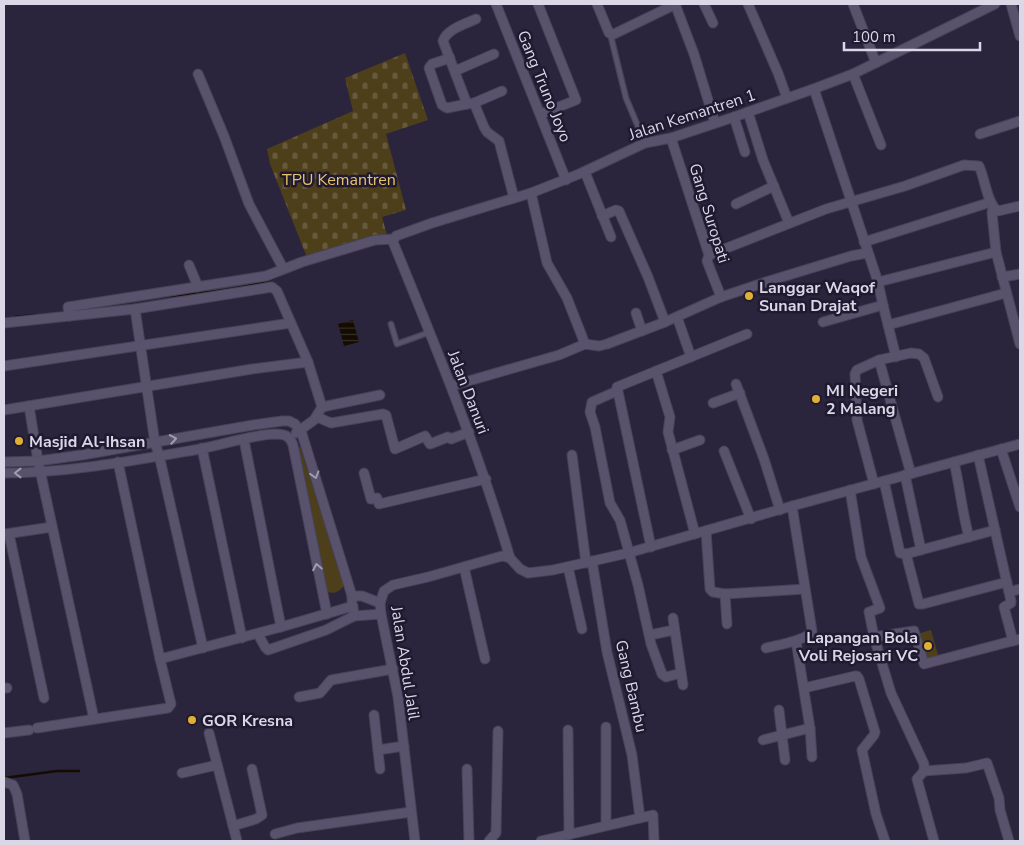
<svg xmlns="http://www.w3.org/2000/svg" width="1024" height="845" font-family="'Nunito Sans',sans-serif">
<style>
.green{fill:#4e3f1b}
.cemetery{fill:url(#cemetery-stones)}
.water{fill:url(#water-rules)}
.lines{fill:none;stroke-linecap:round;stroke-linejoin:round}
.stream{stroke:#140c00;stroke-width:2.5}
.lane-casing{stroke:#464255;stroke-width:7}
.street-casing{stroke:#464255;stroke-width:11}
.lane{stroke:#58526d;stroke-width:4.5}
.street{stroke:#58526d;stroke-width:9}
.oneway{stroke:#a09bb0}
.poi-dot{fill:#e0b034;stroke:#201a31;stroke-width:2}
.labels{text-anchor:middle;stroke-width:5;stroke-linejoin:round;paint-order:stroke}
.street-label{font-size:16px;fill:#dad7e7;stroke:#201a31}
.park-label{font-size:16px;fill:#e8c26c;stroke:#201a31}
.poi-label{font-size:16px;font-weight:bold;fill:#dad7e7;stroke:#201a31;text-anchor:start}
</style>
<defs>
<pattern id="cemetery-stones" width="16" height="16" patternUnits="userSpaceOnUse" patternTransform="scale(1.25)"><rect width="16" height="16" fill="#4e3f1b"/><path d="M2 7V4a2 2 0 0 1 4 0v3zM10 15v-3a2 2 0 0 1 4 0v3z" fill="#675a3c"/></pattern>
<pattern id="water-rules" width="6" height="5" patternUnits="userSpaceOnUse" patternTransform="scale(1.25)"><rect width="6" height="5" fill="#140c00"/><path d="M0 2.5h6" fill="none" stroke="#362f25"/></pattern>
</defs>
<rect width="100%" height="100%" fill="#2a243c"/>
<g class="green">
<path d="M300,447L344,583L343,587C338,592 335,594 327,592L326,588L298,448Z"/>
<path d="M931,630L939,658L925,661L917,634Z"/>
</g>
<path class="cemetery" d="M405,53L428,120L386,134L406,210L382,217L387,235L309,257L306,255L270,164L267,149L353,111L345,78Z"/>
<path class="water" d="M353,320L359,342L344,346L338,324Z"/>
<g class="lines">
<g class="stream">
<path d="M156,297C194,293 247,292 280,275"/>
<path d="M70,311L92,308"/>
<path d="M15,317L35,315"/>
<path d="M4,778L57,771H79"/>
</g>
<g class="lane-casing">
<g id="lane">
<path d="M610,33L626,98L645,143"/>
<path d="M391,324L397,344L430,332"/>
</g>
</g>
<g class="street-casing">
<g id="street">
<path d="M496,4L566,180"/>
<path d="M538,4L576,100L541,114"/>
<path d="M597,4L609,33L614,34L676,4"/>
<path d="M675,4L694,54L715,123"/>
<path d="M704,4L713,23"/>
<path d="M748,4L778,73L787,98"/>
<path d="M853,4L876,63"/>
<path d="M1011,4L1020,36"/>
<path d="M476,19C465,24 447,29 443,41L467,104L474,103L484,127L487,132L499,141L514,198"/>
<path d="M450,58L432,64L429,68L442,105L447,108L467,104"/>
<path d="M455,71L494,54"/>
<path d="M198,74L224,136L249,204L283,268"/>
<path d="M853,74L881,145"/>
<path d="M814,89L878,282L883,305L823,322"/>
<path d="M474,103L502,91"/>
<path d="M748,112L763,160L789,223"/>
<path d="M734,117L745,152"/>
<path d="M980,134L1020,121"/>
<path d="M671,138L709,255L707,261L721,297"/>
<path d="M585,172L611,237"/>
<path d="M531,193L547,263L567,298L585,344"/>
<path d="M736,204L774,186"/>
<path d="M993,207L992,213L996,252L1020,344"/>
<path d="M602,216L616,210L619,211L648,277L665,322"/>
<path d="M394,239L396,236L432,223L531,193L579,174L645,143L671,138L734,117L816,88L853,74L995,4"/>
<path d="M394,239L393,242C436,347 478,450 510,558"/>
<path d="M864,242L991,202"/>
<path d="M709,255L826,209L905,186L964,165L979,166C985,178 987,205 998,211L1020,206"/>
<path d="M189,265L198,287"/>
<path d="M1002,277L1020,274"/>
<path d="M878,282L996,252"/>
<path d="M883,305L896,357"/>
<path d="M135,309L155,443L159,455L203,648"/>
<path d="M636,313L642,331"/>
<path d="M69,316L68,307L266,276L302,262L375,240L394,239"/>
<path d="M677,317L691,357"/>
<path d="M4,323L135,309L272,287L277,291L291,323"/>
<path d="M888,325L1006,293"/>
<path d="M4,366L291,323L308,362"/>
<path d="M656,371L670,417L668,432L695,534"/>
<path d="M736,384L764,459L780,510"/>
<path d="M451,386L559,355L585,344L599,346L607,344L665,322L721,297L769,281L851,256L867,253"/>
<path d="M617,391L592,402L590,412L595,427L610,503L620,520L638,585L651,644L662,674L666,677L681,673"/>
<path d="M713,403L740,393"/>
<path d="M29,406L38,461L94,719"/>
<path d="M322,407L380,395"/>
<path d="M4,410L252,369L308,362L322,407L314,420L296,433"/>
<path d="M317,417L331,423L383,414L386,415L395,449L425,436L430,444L448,437L451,439L469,432"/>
<path d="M244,440L281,627"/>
<path d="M202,448L242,638"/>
<path d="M1001,449L1020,507"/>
<path d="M672,450L700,440"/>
<path d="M724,451L751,519"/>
<path d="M572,455L586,563"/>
<path d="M978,455L1011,601V603L1004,607L1013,641"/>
<path d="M4,462L38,461L82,455L253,425L282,421H289L295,424L302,434L352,596"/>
<path d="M118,462L160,659L281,627L353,606L354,616L381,614"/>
<path d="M954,462C960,487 962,512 969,537"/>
<path d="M4,473C68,473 137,460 200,449C225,444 251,435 275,434C285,434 290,436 293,445L327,614"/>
<path d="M364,473L371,499L377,498L379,504L486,479"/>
<path d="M911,474L879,360L911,353L919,354L924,358L938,397"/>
<path d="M905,475L921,550"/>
<path d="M884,481L900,553L906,554L995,530"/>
<path d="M874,484L857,420L855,374L857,370L879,360"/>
<path d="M850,490L861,557L880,608L869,612L874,637L891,693L924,764V771L917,779L934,841"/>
<path d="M706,531L710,589L713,592L725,594L727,624"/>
<path d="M5,534L52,527"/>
<path d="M9,534L44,698"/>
<path d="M651,547L617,387L747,334"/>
<path d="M906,554L919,604H923L1007,582"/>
<path d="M592,561L607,652L632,755L640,818"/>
<path d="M464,567L485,659"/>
<path d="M568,567L582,629"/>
<path d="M1009,592L1020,589"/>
<path d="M725,594L805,589"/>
<path d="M352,601V596H362L380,603"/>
<path d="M673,618L683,685"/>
<path d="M258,634L265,647L268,650L326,630L354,616"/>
<path d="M650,635L674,630"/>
<path d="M874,637L914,631L924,664L1020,639"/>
<path d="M796,641L810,728L812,757"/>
<path d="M766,648C777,645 806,641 812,631L792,506"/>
<path d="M4,688H7"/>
<path d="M804,688L855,676H857L859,679L875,732L874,735L862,750L876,814L885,841"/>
<path d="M299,697L320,693L331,680L393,669"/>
<path d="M779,710L785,760"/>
<path d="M374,715L380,769"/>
<path d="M606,727V825"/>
<path d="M37,728L168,708L171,704L160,659"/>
<path d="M568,730L569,835"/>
<path d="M4,733L29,730"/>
<path d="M209,733L237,841"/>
<path d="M763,740L810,728"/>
<path d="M378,750L404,746"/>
<path d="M467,769L469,841"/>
<path d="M924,771L966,768L987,763L999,798L1000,810L1009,841"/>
<path d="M182,773L217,765"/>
<path d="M4,782L13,785L17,794L25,841"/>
<path d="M233,826L256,819L262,815L252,769"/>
<path d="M275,834L297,828L411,812"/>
<path d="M415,841L398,697L381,614L380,603L384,591L393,585L428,577L502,556L510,558L520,569L528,573L553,570L628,553L792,506L1020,444"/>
<path d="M489,841L496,833L498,731"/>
<path d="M541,841L653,815L654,841"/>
</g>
</g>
<use href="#lane" class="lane"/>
<use href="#street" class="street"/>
</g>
<defs><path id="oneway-chevron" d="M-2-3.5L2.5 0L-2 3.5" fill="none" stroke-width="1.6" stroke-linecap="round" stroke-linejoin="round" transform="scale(1.25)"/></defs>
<g class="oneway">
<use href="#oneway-chevron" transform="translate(173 439) rotate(-10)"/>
<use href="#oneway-chevron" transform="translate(18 473) rotate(180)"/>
<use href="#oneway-chevron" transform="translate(315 475) rotate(73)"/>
<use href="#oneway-chevron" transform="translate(317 567) rotate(-101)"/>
</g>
<g class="poi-dot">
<circle cx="749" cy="296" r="5"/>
<circle cx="816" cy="399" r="5"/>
<circle cx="19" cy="441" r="5"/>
<circle cx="928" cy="646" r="5"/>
<circle cx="192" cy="720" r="5"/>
</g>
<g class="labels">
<g class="street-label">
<text transform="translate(545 86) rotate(68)" y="6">Gang Truno Joyo</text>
<text transform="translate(692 114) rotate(-18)" y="6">Jalan Kemantren 1</text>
<text transform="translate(710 213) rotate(73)" y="6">Gang Suropati</text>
<text transform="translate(469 392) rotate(69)" y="6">Jalan Danuri</text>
<text transform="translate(406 663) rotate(81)" y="6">Jalan Abdul Jalil</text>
<text transform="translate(632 686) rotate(77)" y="6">Gang Bambu</text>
</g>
<g class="park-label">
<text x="339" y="185">TPU Kemantren</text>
</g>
<g class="poi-label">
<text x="759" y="293">Langgar Waqof<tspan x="759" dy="18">Sunan Drajat</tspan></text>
<text x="826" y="396">MI Negeri<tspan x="826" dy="18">2 Malang</tspan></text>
<text x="29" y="447">Masjid Al-Ihsan</text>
<text x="918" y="643" text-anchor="end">Lapangan Bola<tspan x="918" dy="18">Voli Rejosari VC</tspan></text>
<text x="202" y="726">GOR Kresna</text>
</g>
</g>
<rect width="1024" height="845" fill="none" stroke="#dad7e7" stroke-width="10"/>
<path d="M844 42v8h136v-8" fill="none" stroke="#dad7e7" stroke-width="2.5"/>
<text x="852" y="42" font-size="15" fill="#dad7e7" stroke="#201a31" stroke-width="4" paint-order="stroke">100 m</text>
</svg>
